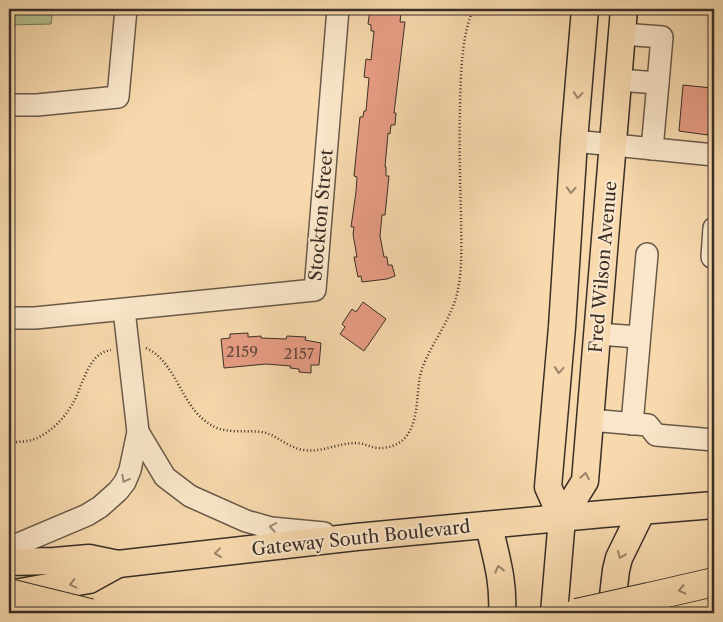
<svg xmlns="http://www.w3.org/2000/svg" width="723" height="622" font-family="'Libre Caslon Text',serif">
<style>
.green{fill:#b7c08f;stroke:#78785b}
.building{fill:#e89d85;stroke:#392f27}
.lines{fill:none;stroke-linecap:round;stroke-linejoin:round}
.minor-casing{stroke:#685a48;stroke-width:24}
.major-casing{stroke:#392f27;stroke-width:29}
.highway-casing{stroke:#392f27;stroke-width:30}
.path{stroke:#392f27;stroke-width:2.5;stroke-dasharray:1 2.5;stroke-linecap:butt}
.minor{stroke:#fae6ca;stroke-width:21}
.major{stroke:#f7d9ad;stroke-width:26}
.highway{stroke:#f7d9ad;stroke-width:28}
.highway-bridge-casing{stroke:#392f27;stroke-width:30;stroke-linecap:butt}
.highway-bridge{stroke:#f7d9ad;stroke-width:28}
.oneway{stroke:#98846a}
.oneway2{stroke:#9a8a78}
.labels{text-anchor:middle;stroke-width:4;stroke-linejoin:round;paint-order:stroke}
.number-label{font-size:15px;fill:#654a3e}
.street-label{font-size:18px;fill:#392f27;stroke:#fae6ca}
</style>
<rect width="100%" height="100%" fill="#f7d9ad"/>
<filter id="stains"><feTurbulence type="fractalNoise" baseFrequency=".004" numOctaves="4"/><feColorMatrix values="0 0 0 0 .2 0 0 0 0 .09 0 0 0 0 .02 0 0 0 .5 -.17"/></filter>
<radialGradient id="worn" r=".72"><stop offset=".6" stop-color="#630" stop-opacity="0"/><stop offset="1" stop-color="#630" stop-opacity=".3"/></radialGradient>
<path class="green" d="M9,9H53L51,24L9,25Z"/>
<g class="building">
<path d="M370,9H400L399,13H401L400,22H405L394,113H396L395,125H391L390,134L388,133L385,167H386V176H389L385,215H382L380,236L384,257H387L388,265H392L395,276L387,279L362,282L361,276L358,277L354,257H357L353,234L354,227H351L356,192L357,177L354,176L360,117H363L364,111H366L369,78L364,77L366,59L371,60L374,31H371V25L368,24Z"/>
<path d="M683,85L712,88L708,135L679,131Z"/>
<path d="M363,302L386,319L364,351L340,334L345,327L342,324L352,309L356,312Z"/>
<path d="M248,333V337L261,336V338L286,339L287,336L306,337L305,340L321,343L319,365H311V373L299,372V369L290,368L291,366L266,364L224,368L221,339L230,338V334Z"/>
</g>
<g class="lines">
<g class="minor-casing">
<g id="minor">
<path d="M622,34L662,37L658,83"/>
<path d="M618,80L658,83L652,149"/>
<path d="M9,105H37L118,97L126,9"/>
<path d="M574,141L714,155"/>
<path d="M712,257L714,228"/>
<path d="M9,318H35L315,290L338,9"/>
<path d="M597,334L639,337"/>
<path d="M590,420L648,425L656,435L714,440"/>
<path d="M632,424L647,254"/>
<path d="M138,432L165,477L190,496L246,521L271,528L324,533"/>
<path d="M9,548L87,515L100,507L118,491L125,482L130,470L138,432L124,310"/>
</g>
</g>
<g class="major-casing">
<g id="major">
<path d="M562,518L548,487L562,327L574,141L585,9"/>
<path d="M489,526C496,557 504,581 502,613"/>
<path d="M9,562L54,561L89,558L118,564L356,537L603,514L714,505"/>
<path d="M14,593L89,580L118,564"/>
<path d="M554,613L562,518L585,481L624,9"/>
<path d="M611,613L616,570L619,558L642,511"/>
</g>
</g>
<g class="highway-casing">
<path id="highway" d="M649,597L714,582"/>
</g>
<g class="path">
<path d="M146,348C180,364 180,412 217,428C233,434 250,429 266,433C279,437 289,448 304,450C321,453 338,443 356,443C365,443 373,449 381,448C389,448 400,444 405,438C422,417 414,389 423,366C433,341 450,321 457,294C463,268 461,241 461,215C460,179 459,142 460,106C461,72 461,40 473,9"/>
<path d="M9,442C19,442 30,442 39,437C53,430 64,418 72,405C83,387 87,353 111,350"/>
</g>
<use href="#minor" class="minor"/>
<use href="#major" class="major"/>
<use href="#highway" class="highway"/>
<g class="highway-bridge-casing">
<g id="highway-bridge">
<path d="M9,593L90,613"/>
<path d="M577,613L649,597"/>
</g>
</g>
<use href="#highway-bridge" class="highway-bridge"/>
</g>
<defs><path id="oneway-chevron" d="M-2-3.5L2.5 0L-2 3.5" fill="none" stroke-width="1.6" stroke-linecap="round" stroke-linejoin="round" transform="scale(1.25)"/></defs>
<g class="oneway">
<use href="#oneway-chevron" transform="translate(578 95) rotate(95)"/>
<use href="#oneway-chevron" transform="translate(571 190) rotate(94)"/>
<use href="#oneway-chevron" transform="translate(559 370) rotate(95)"/>
<use href="#oneway-chevron" transform="translate(585 476) rotate(-80)"/>
<use href="#oneway-chevron" transform="translate(218 553) rotate(173)"/>
<use href="#oneway-chevron" transform="translate(621 555) rotate(113)"/>
<use href="#oneway-chevron" transform="translate(499 569) rotate(-104)"/>
<use href="#oneway-chevron" transform="translate(73 584) rotate(167)"/>
<use href="#oneway-chevron" transform="translate(682 590) rotate(167)"/>
</g>
<g class="oneway2">
<use href="#oneway-chevron" transform="translate(125 479) rotate(119)"/>
<use href="#oneway-chevron" transform="translate(273 527) rotate(-170)"/>
</g>
<g class="labels">
<g class="number-label">
<text x="242" y="357">2159</text>
<text x="299" y="359">2157</text>
</g>
<g class="street-label">
<text transform="translate(321 215) rotate(-85)" y="6">Stockton Street</text>
<text transform="translate(603 267) rotate(-85)" y="6">Fred Wilson Avenue</text>
<text transform="translate(361 538) rotate(-6)" y="6">Gateway South Boulevard</text>
</g>
</g>
<rect width="723" height="622" fill="none" stroke="#f7d9ad" stroke-width="30"/>
<rect x="10" y="10" width="703" height="602" fill="none" stroke="#392f27" stroke-width="2.5"/>
<rect x="15" y="15" width="693" height="592" fill="none" stroke="#392f27"/>
<rect width="100%" height="100%" filter="url(#stains)"/>
<rect width="100%" height="100%" fill="url(#worn)"/>
</svg>
